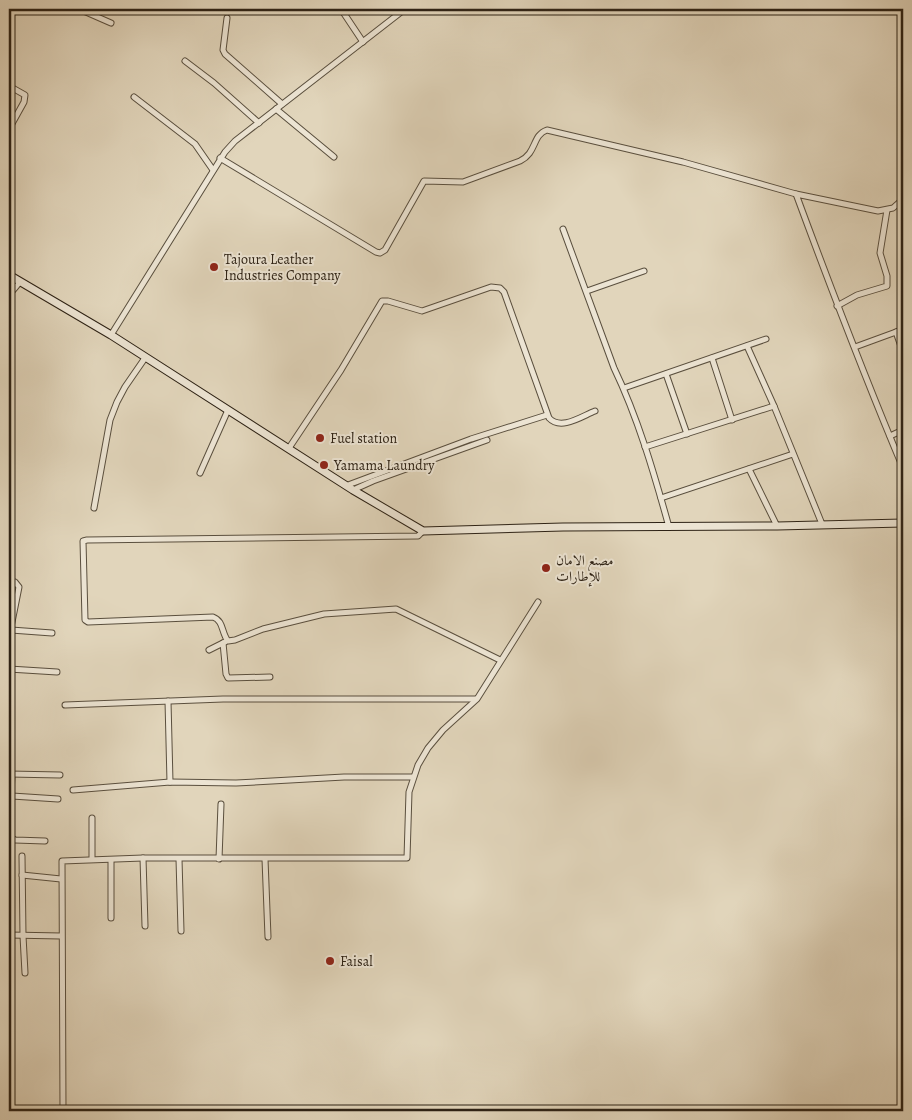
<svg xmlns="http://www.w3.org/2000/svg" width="912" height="1120" font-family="Alegreya,Amiri,serif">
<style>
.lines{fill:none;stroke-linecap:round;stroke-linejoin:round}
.street-casing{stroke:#5a4f3e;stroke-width:7}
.secondary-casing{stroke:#2d2215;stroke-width:9}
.street{stroke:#ece4d3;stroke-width:5}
.secondary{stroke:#ece4d3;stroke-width:7}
.poi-dot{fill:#8f2418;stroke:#ece4d3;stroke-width:2}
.labels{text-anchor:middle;stroke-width:4;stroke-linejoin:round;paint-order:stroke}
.poi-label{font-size:14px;fill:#2d2215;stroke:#ece4d3;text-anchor:start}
</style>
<rect width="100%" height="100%" fill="#e1d5bb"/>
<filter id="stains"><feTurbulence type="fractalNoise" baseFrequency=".004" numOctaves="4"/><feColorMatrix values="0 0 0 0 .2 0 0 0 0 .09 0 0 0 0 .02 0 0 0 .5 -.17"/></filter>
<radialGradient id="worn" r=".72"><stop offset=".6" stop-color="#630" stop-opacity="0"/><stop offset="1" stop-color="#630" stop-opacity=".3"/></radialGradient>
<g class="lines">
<g class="street-casing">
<g id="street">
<path d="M79,9L111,23"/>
<path d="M341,9L363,42"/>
<path d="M902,9L903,11"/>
<path d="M227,18L223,50L225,54L282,104"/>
<path d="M185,61L214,83L259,123"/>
<path d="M9,86L25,95L24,102L9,129"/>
<path d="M134,97L195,144L213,170"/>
<path d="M276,109L334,157"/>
<path d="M220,158L376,252L380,253L385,250L424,181L463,182L520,161C537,153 532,135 547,130L683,162L796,194"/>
<path d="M903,199L893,208L878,211L796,194C830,286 865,378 903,468"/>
<path d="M563,229L614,368C638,418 654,473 669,527"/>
<path d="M587,291L644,271"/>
<path d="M9,295L20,282"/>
<path d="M837,306L857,295L887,286V276L880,253L887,210"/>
<path d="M896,332L903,329"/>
<path d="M111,335L225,152L235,141L405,9"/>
<path d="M747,346L774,406L822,524"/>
<path d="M855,347L896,332L903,352"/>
<path d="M712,358L732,420"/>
<path d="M666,374L687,434"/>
<path d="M624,388L766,339"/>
<path d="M890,436L903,430"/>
<path d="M645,447L774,406"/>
<path d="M289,448L341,370L382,301H388L422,311L491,287L500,288L504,292L549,418C561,431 582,416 595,411"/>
<path d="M749,469L777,526"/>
<path d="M200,473L228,410"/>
<path d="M348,485L471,439L547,415"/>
<path d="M353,490L373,481L487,440"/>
<path d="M661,498L793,454"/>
<path d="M94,508L110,420L117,402L125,387L145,358"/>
<path d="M423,531L418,536L87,540L83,541L85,620L88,622L213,617C224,621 221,632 228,641L235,640L263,629L324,614L396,609L500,660"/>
<path d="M9,581L15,582L19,587L9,637"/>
<path d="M11,630L52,633"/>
<path d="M223,643L226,674L228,678L270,677"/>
<path d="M209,650L225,642"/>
<path d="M9,669L57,672"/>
<path d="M168,701L170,782"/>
<path d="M65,705L223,699H476"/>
<path d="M9,774L60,775"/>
<path d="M73,790L170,782L236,783L344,777H413"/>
<path d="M12,796L58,799"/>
<path d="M9,835L12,774"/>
<path d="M9,836L15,840L45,841"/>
<path d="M22,856L23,936L25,973"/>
<path d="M143,858L145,926"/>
<path d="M92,859V818"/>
<path d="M179,859L181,931"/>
<path d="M219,859L221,804"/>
<path d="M265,859L268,937"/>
<path d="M22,875L61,879"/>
<path d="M111,918V860"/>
<path d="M9,935L61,936"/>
<path d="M63,1111L62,861L143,858H407L409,792L418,765L428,748L443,730L477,699L538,602"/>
</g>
</g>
<g class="secondary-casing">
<path id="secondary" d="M9,275L111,335L353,490L423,531L563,527L777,526L903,523"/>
</g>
<use href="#street" class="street"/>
<use href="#secondary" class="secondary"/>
</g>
<g class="poi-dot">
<circle cx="214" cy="267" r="5"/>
<circle cx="320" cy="438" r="5"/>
<circle cx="324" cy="465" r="5"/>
<circle cx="546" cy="568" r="5"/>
<circle cx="330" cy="961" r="5"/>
</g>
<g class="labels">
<g class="poi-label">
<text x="224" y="264">Tajoura Leather<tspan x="224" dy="16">Industries Company</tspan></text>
<text x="330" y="443">Fuel station</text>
<text x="334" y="470">Yamama Laundry</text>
<text x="556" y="565">مصنع الامان<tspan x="556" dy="16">للإطارات</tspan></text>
<text x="340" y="966">Faisal</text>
</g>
</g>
<rect width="912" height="1120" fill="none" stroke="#e1d5bb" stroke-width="30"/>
<rect x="10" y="10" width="892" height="1100" fill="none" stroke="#2d2215" stroke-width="2.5"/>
<rect x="15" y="15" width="882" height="1090" fill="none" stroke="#2d2215"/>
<rect width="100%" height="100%" filter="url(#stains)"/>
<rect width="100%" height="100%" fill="url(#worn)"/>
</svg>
